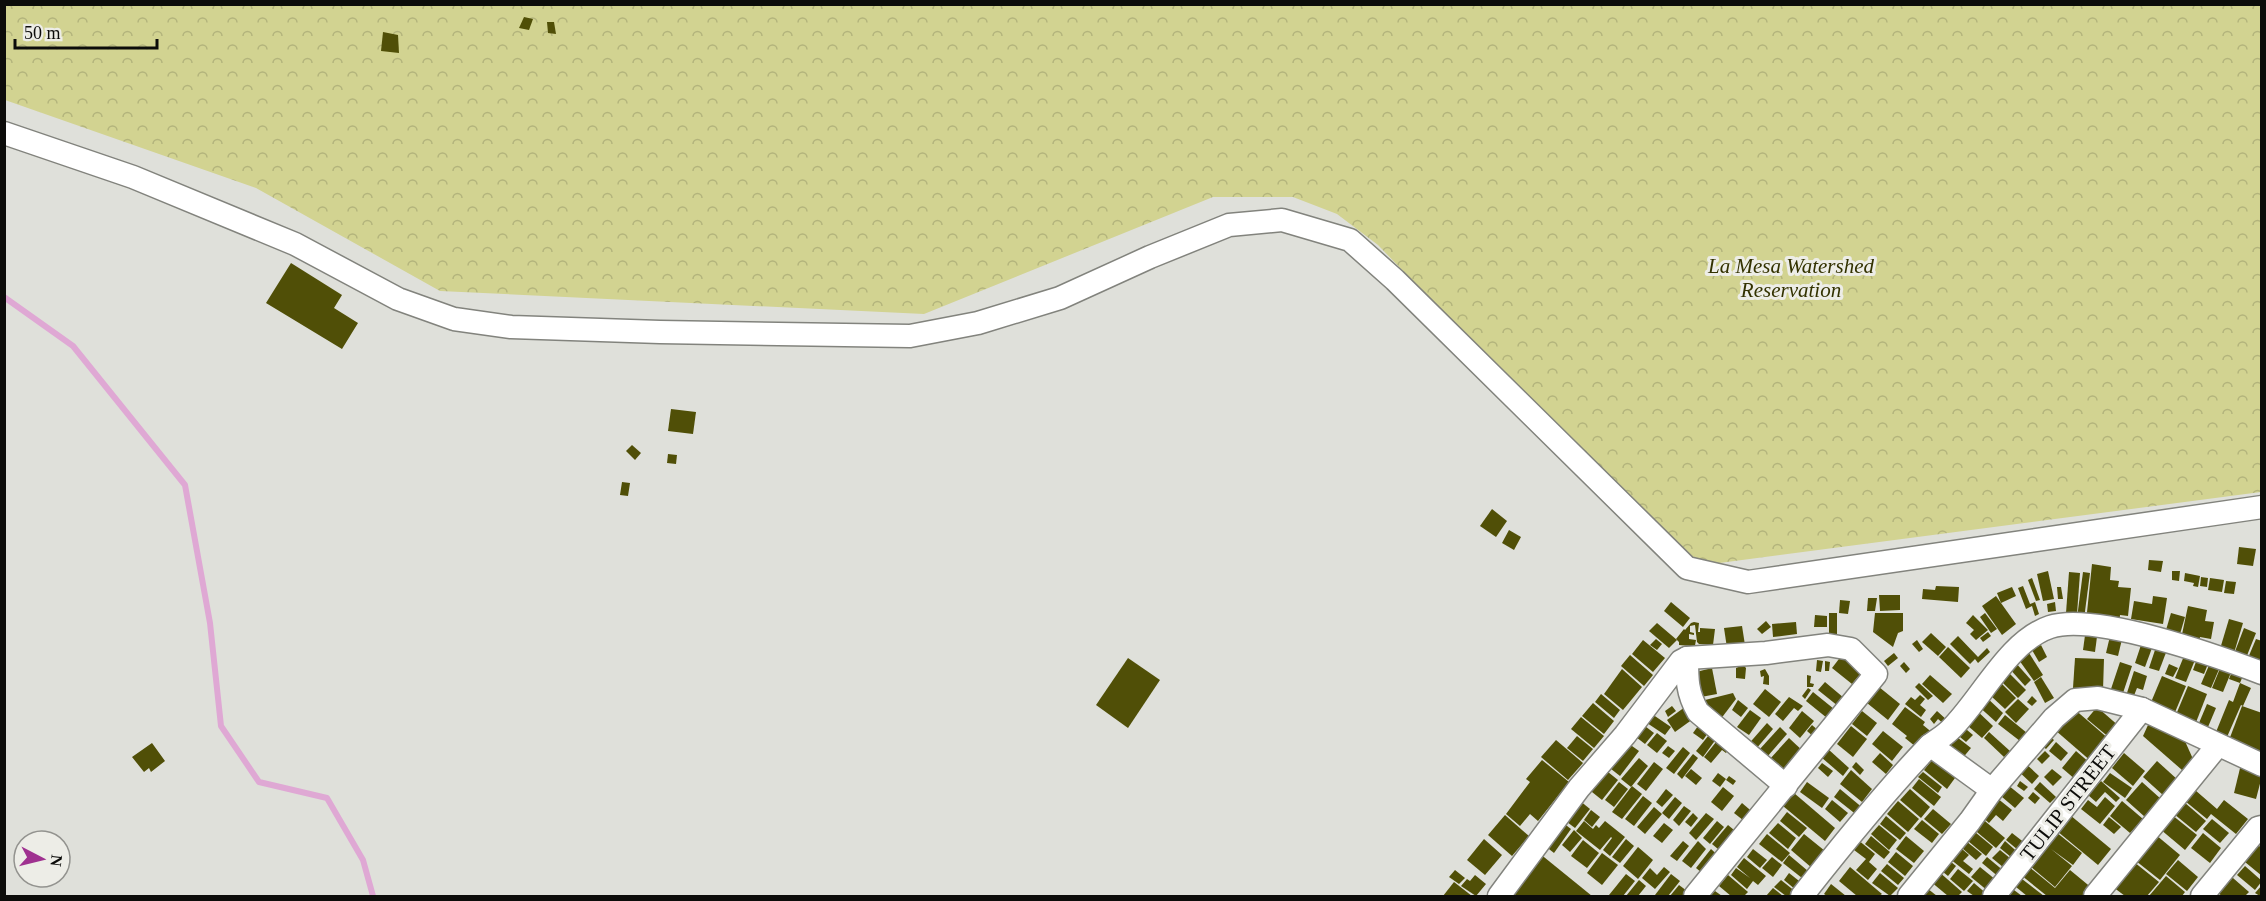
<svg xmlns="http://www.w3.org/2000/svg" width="2266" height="901" font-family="Georgia,serif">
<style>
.park{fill:url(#park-crowns)}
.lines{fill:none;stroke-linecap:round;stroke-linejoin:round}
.stream{stroke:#dfa8d4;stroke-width:6}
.building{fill:#504f07}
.minor-casing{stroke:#82837d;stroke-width:25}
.minor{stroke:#fff;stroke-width:22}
.labels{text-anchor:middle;stroke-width:6;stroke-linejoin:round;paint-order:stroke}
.park-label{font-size:21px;font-style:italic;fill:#333200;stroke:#edede7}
.street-label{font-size:21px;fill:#0c0c0a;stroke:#edede7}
</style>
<defs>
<pattern id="park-crowns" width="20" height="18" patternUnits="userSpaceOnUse" patternTransform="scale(1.5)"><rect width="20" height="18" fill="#d2d391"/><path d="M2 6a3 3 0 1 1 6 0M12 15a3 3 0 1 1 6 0" fill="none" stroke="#b3b47c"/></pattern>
</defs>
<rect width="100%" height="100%" fill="#dfe0da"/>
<path class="park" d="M5,4L2261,5V492L1689,567L1378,245L1337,214L1293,197H1213L924,314L440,291L256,188L5,100Z"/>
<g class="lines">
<path class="stream" d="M4,297L73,346L185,485L210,623L221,726L259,782L327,798L363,860L373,896"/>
</g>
<g class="building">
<path d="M524,17L533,19L529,30L519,28Z"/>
<path d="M547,22H554L556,34L548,33Z"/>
<path d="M383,32L398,35L399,53L381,51Z"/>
<path d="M291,263L342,295L334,308L358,323L342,349L266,303Z"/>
<path d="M671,409L696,412L693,434L668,431Z"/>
<path d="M632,445L641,453L635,460L626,451Z"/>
<path d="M668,454L677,455L676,464L667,463Z"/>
<path d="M622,482L630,483L628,496L620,495Z"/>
<path d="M1492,509L1507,521L1496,537L1480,526Z"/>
<path d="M1509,530L1521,537L1514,550L1502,543Z"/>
<path d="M2239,547L2256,549L2253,566L2237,564Z"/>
<path d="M2149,560L2163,561L2161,572L2148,570Z"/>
<path d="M2092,564L2111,567L2110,580L2119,581L2118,587L2131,588L2128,616L2120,615L2119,626L2086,622Z"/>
<path d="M2048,571L2054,599L2043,601L2037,574Z"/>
<path d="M2172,571H2180L2179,581L2172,580Z"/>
<path d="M2069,572L2080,573L2077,614L2066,613Z"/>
<path d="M2083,572L2090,573L2084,619L2077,618Z"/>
<path d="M2185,573L2200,576L2198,587L2193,586L2194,583L2184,581Z"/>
<path d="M2201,577L2208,578L2207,587L2200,586Z"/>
<path d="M2032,578L2040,600L2036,601L2028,580Z"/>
<path d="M2210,578L2224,580L2222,592L2208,590Z"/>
<path d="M2226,581L2236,582L2234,594L2224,593Z"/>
<path d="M1936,586L1959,587L1958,602L1922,599L1923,589L1935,590Z"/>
<path d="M2023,586L2030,604L2035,602L2039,614L2035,616L2032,606L2026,609L2018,588Z"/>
<path d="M2012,587L2016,596L2001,603L1997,593Z"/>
<path d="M2057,587H2061L2063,599H2058Z"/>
<path d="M1879,595H1900V610L1880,611Z"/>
<path d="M1996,596L2016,624L2002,635L1982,606Z"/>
<path d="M2153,596L2167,598L2163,624L2131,619L2134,601L2152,604Z"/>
<path d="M1868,598H1877L1875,611H1867Z"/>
<path d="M1840,600L1850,601L1848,614L1839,613Z"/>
<path d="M1671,602L1690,618L1683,627L1664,611Z"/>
<path d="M2055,602L2056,611L2048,612L2047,604Z"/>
<path d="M2188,606L2207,610L2205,621L2214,622L2211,639L2200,637L2199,643L2181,639Z"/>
<path d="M1829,613H1837V637L1829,636Z"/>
<path d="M1875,613H1903V631L1898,633L1893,647L1873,632Z"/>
<path d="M1985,613L1997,629L1991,633L1980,617Z"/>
<path d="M2171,613L2185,617L2180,634L2166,630Z"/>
<path d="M1815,615L1827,616V627H1814Z"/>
<path d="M1973,615L1988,630L1976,640L1970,634L1974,630L1966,623Z"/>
<path d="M2229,619L2243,623L2234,653L2220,649Z"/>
<path d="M1766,621L1771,627L1762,634L1757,629Z"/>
<path d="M1694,622L1699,623L1698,632H1700V628L1715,629L1713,645L1699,644L1697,642L1695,625L1690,626V632L1694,633V635L1689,634V639L1696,640L1694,651H1690V646L1679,645V642L1676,639L1684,629L1685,630L1691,623Z"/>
<path d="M1796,622L1797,634L1773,637L1772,624Z"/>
<path d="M1657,623L1677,640L1669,648L1649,631Z"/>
<path d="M1742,626L1745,645L1727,648L1724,628Z"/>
<path d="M2086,628L2098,629L2095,652L2083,650Z"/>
<path d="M2244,628L2256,633L2246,658L2234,654Z"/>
<path d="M1988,632L1991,636L1983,642L1980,638Z"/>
<path d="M2111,632L2123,635L2118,656L2106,653Z"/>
<path d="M1931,633L1946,647L1938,656L1922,642Z"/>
<path d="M1958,636L1978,657L1987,648L1990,652L1978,663L1975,659L1970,664L1950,644Z"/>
<path d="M1656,639L1662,644L1657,650L1650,645Z"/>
<path d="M2256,639L2262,641V658L2259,663L2248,658Z"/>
<path d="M1643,640L1665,658L1653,672L1632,654Z"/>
<path d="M1917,640L1923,649L1919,652L1912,644Z"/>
<path d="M2041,645L2047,657L2039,662L2032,650Z"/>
<path d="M2141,645L2152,648L2145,667L2135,663Z"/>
<path d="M1948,647L1970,668L1961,678L1939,657Z"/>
<path d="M2156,647L2167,650L2159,671L2149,668Z"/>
<path d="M1894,653L1898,658L1888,666L1884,661Z"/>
<path d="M2029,653L2043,675L2034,681L2019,660Z"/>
<path d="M1630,655L1653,675L1644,686L1621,666Z"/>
<path d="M1842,655L1862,672L1852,684L1832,668Z"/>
<path d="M2184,656L2195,660L2186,682L2175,678Z"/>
<path d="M1128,658L1160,680L1128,728L1096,705Z"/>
<path d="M2075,658L2104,659L2103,690L2073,688Z"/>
<path d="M2197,659L2208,664L2204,674L2193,670Z"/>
<path d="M1817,660L1823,661L1821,672L1816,671Z"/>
<path d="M1825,661L1830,662L1829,671H1825Z"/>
<path d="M1904,662L1910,669L1906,673L1900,666Z"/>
<path d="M2015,662L2031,680L2025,686L2009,668Z"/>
<path d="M2120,662L2132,666L2122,696L2110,692Z"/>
<path d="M2210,663L2220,667L2211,688L2201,684Z"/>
<path d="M2169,664L2178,668L2173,677L2165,674Z"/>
<path d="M1743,665L1746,668L1745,679L1736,678V668Z"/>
<path d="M2221,666L2232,670L2223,692L2212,688Z"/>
<path d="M1712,668L1717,694L1701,697L1696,672Z"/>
<path d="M1622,669L1642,687L1623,710L1604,694Z"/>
<path d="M1765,669L1769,676V685L1763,684L1764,676L1761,677L1760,671Z"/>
<path d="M2233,669L2244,673L2240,683L2229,679Z"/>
<path d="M2007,671L2026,690L2018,698L1999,679Z"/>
<path d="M2134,671L2147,676L2143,690L2137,688L2133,698L2126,696Z"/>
<path d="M1807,675L1811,676L1810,683L1814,684L1813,687H1807Z"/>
<path d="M1930,675L1952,694L1943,703L1922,684Z"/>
<path d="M2162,676L2186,686L2173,717L2149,707Z"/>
<path d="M2041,677L2054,698L2045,703L2034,682Z"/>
<path d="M1825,682L1844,698L1838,706L1818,690Z"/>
<path d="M1919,683L1933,696L1928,700L1915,687Z"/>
<path d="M2240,683L2251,688L2243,706L2241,705L2227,737L2216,732L2229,700L2233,702Z"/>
<path d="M2002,684L2016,698L2005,709L1991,696Z"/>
<path d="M2188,686L2207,694L2195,725L2175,717Z"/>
<path d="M1879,687L1900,704L1888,720L1867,703Z"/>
<path d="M1808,688L1811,690L1805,699L1802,696Z"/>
<path d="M1765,689L1781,702L1769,717L1753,704Z"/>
<path d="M1813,692L1834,709L1827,718L1806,701Z"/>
<path d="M1733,693L1736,699L1720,720L1701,701Z"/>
<path d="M1601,694L1620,710L1614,718L1595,702Z"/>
<path d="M1920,695L1925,699L1920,705L1926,710L1921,717L1905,704L1911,697L1915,700Z"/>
<path d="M1984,695L2003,713L1996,722L1976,704Z"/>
<path d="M2032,696L2037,701L2032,706L2027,702Z"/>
<path d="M1789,697L1803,706L1798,711L1794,708L1783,721L1775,714Z"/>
<path d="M2018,699L2029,709L2016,723L2005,712Z"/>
<path d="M1738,700L1748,708L1741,717L1732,710Z"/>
<path d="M1593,703L1614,721L1604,734L1582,716Z"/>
<path d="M2207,704L2216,708L2208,727L2199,723Z"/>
<path d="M1672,706L1676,711L1668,717L1665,711Z"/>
<path d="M2242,706L2262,713V757L2229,740Z"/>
<path d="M1685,707L1693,719L1675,732L1667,720Z"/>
<path d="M1905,707L1925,722L1923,725L1934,734L1921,751L1905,738L1907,736L1892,724Z"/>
<path d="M1973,707L1993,726L1982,738L1961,720Z"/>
<path d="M2097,707L2120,727L2111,739L2087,719Z"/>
<path d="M2073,708L2110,740L2092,762L2055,730Z"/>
<path d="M1646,710L1671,727L1665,735L1641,719Z"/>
<path d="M1750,710L1761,718L1749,735L1737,727Z"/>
<path d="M1802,711L1814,721L1800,738L1789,728Z"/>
<path d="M1862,711L1877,723L1867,736L1852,724Z"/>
<path d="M1937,711L1948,721L1945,725L1938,719L1934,724L1930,719Z"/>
<path d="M2005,715L2027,733L2020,741L1998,724Z"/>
<path d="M1581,717L1604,736L1594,748L1571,729Z"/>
<path d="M1703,719L1713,726L1703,740L1693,733Z"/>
<path d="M1641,723L1654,733L1645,744L1632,734Z"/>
<path d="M1767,723L1773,729L1756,749L1746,747Z"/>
<path d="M1960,724L1973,735L1966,742L1954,732Z"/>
<path d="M1812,725L1820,732L1815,738L1807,731Z"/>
<path d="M2148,725L2184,739L2193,759L2182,770L2143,736Z"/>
<path d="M1851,726L1867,739L1853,757L1837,744Z"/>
<path d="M1780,727L1787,734L1767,757L1759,750Z"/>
<path d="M1713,730L1719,735L1703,757L1696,751Z"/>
<path d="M1883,731L1903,747L1892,761L1872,744Z"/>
<path d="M1989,732L2010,751L2004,757L1984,738Z"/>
<path d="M2044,732L2054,740L2046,749L2036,741Z"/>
<path d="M1657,733L1667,741L1657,753L1647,745Z"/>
<path d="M1953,734L1971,748L1961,760L1944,745Z"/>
<path d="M1577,736L1593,749L1583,761L1567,748Z"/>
<path d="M1720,737L1731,746L1726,753L1722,750L1711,763L1704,757Z"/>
<path d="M1789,738L1805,753L1785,774L1769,760Z"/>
<path d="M1556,740L1583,763L1568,780L1541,757Z"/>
<path d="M1625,741L1639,751L1620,776L1606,765Z"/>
<path d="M2056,742L2068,753L2061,761L2049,751Z"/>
<path d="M152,743L165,761L151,772L149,768L144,772L132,757Z"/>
<path d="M1668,746L1675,751L1669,758L1662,753Z"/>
<path d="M1683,747L1690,753L1674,774L1666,768Z"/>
<path d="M1828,749L1849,768L1843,776L1821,757Z"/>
<path d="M2045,751L2050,756L2042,764L2037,759Z"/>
<path d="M2076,751L2090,763L2076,780L2062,768Z"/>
<path d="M1880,753L1893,765L1886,774L1872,762Z"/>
<path d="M2124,753L2145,771L2133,786L2112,768Z"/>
<path d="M1693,754L1698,758L1682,779L1677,774Z"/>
<path d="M1639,758L1648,766L1631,787L1621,779Z"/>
<path d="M1542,760L1569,782L1538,821L1530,814L1520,826L1506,814L1530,782L1526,779Z"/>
<path d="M1932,760L1955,778L1947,789L1924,770Z"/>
<path d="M2022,760L2039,776L2032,784L2015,768Z"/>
<path d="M2242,760L2262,765V776L2256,799L2234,793Z"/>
<path d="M2157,761L2178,780L2164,796L2143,777Z"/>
<path d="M1654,762L1663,769L1646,791L1637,784Z"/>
<path d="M1856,762L1864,770L1860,775L1852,767Z"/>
<path d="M1822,763L1833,771L1828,777L1818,768Z"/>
<path d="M1603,768L1618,780L1602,800L1587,788Z"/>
<path d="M1691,769L1702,778L1696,785L1685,776Z"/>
<path d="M2052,769L2062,777L2053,786L2044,777Z"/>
<path d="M1851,770L1872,789L1862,802L1840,784Z"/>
<path d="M1923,772L1942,787L1938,793L1918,777Z"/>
<path d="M1718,773L1726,779L1720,787L1712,781Z"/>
<path d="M2110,773L2132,788L2125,798L2103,782Z"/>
<path d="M1729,776L1736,781L1733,785L1726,780Z"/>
<path d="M1919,779L1941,797L1934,806L1912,788Z"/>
<path d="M2003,781L2024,798L2015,808L1995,791Z"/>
<path d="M2020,781L2028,787L2024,791L2017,786Z"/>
<path d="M2101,781L2120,798L2116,802L2105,792L2096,802L2088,795Z"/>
<path d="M1619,782L1628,789L1614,807L1605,800Z"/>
<path d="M1807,782L1829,798L1822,808L1800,792Z"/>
<path d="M2040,782L2056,797L2050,803L2034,789Z"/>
<path d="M2142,782L2161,799L2145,817L2126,800Z"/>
<path d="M1632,786L1642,794L1622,819L1612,812Z"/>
<path d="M1723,787L1734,796L1722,811L1711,802Z"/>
<path d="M1666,789L1673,795L1662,807L1656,802Z"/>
<path d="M1840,789L1864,809L1858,816L1834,797Z"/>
<path d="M1910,789L1930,807L1921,818L1900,800Z"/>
<path d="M2195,790L2217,809L2224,800L2248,819L2236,834L2211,814L2207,819L2185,801Z"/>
<path d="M2033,792L2040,798L2035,804L2028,798Z"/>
<path d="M1794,793L1835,828L1825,841L1783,806Z"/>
<path d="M1992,794L2012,810L2003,821L1996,815L1989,823L1981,816Z"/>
<path d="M1574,796L1590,809L1575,828L1559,816Z"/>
<path d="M1643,796L1652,803L1634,826L1625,819Z"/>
<path d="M1675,797L1682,803L1669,819L1662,813Z"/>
<path d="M2105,797L2115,806L2100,824L2081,809L2088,800L2097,807Z"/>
<path d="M1832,800L1848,813L1840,822L1825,809Z"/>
<path d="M1898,801L1919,819L1908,832L1887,814Z"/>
<path d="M2122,801L2143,819L2130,833L2110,816Z"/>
<path d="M2184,802L2206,821L2196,832L2174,814Z"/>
<path d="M1742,803L1756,815L1748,824L1734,813Z"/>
<path d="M1684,806L1691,811L1679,826L1673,820Z"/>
<path d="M1654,807L1662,814L1645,834L1637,827Z"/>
<path d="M1933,809L1951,824L1942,834L1924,819Z"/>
<path d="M1591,810L1600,817L1592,827L1584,820Z"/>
<path d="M1787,812L1807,828L1799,837L1780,821Z"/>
<path d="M1693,813L1698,818L1691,827L1685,822Z"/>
<path d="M1706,813L1714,819L1696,840L1689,833Z"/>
<path d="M1505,815L1529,836L1512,856L1488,835Z"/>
<path d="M2070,815L2111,849L2098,865L2057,831Z"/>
<path d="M2172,815L2197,835L2185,850L2160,829Z"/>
<path d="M1886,816L1906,833L1900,840L1880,824Z"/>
<path d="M1979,816L2005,838L1996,848L1971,827Z"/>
<path d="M2109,817L2121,827L2114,834L2103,825Z"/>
<path d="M1558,819L1571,829L1554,853L1540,842Z"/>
<path d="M2212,819L2229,833L2220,843L2203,829Z"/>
<path d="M1922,820L1939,834L1932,843L1914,829Z"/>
<path d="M1584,821L1593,829L1596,825L1599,828L1605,821L1625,837L1610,856L1603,850L1612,838L1611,837L1600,850L1576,831Z"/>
<path d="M1717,821L1724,827L1710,844L1703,838Z"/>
<path d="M1664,823L1673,830L1662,843L1653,836Z"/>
<path d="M1778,823L1796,838L1788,849L1769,833Z"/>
<path d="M1728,825L1740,835L1725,855L1712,844Z"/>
<path d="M1879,825L1897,840L1889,850L1871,834Z"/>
<path d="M1969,827L1993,847L1986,856L1962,836Z"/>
<path d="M1574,830L1582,838L1570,852L1562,845Z"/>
<path d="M2056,832L2082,853L2073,865L2051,849L2072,866L2055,887L2030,866Z"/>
<path d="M2012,833L2030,847L2024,855L2006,840Z"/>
<path d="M2203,833L2221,848L2210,863L2191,848Z"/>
<path d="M1767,834L1790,853L1782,862L1759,844Z"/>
<path d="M1804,834L1825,851L1812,868L1791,850Z"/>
<path d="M2156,835L2180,855L2160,880L2136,861Z"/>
<path d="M1871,836L1890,852L1884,859L1865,844Z"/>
<path d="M1906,836L1924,851L1914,863L1896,849Z"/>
<path d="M1961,837L1982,854L1976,860L1956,843Z"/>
<path d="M1484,839L1502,855L1485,875L1467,860Z"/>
<path d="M1626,839L1634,846L1620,863L1612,857Z"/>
<path d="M1857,839L1875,854L1869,862L1877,869L1868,880L1856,870L1866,859L1850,847Z"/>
<path d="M1583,840L1599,853L1587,868L1571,856Z"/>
<path d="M1683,841L1689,846L1677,861L1670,856Z"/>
<path d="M1698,841L1706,849L1691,868L1682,861Z"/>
<path d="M2005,841L2022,856L2017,862L2000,848Z"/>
<path d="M2252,841L2262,848V876L2245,862L2235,874L2229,869Z"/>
<path d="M1955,843L1969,855L1963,861L1973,869L1969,874L1945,855Z"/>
<path d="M1638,847L1653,860L1638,879L1623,866Z"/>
<path d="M1711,849L1722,859L1707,877L1696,868Z"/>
<path d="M1753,849L1767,860L1760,868L1747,857Z"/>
<path d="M2000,850L2016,863L2009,872L1992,858Z"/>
<path d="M1896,852L1913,866L1905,876L1888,862Z"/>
<path d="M1539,853L1592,896H1504Z"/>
<path d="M1602,853L1618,865L1602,885L1587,873Z"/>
<path d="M1789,855L1808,871L1802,878L1783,863Z"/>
<path d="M1772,857L1782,865L1773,877L1762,868Z"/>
<path d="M1945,857L1956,866L1948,876L1937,867Z"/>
<path d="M1987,857L2005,872L2000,878L1982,863Z"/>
<path d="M1744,858L1766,876L1758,885L1753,881L1747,889L1731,875L1736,868L1750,878L1737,867Z"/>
<path d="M2178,860L2198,877L2187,891L2166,874Z"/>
<path d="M2134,862L2159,882L2147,896H2125L2113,887Z"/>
<path d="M1887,864L1904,878L1898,885L1881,871Z"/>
<path d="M2028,866L2055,888L2070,870L2093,889L2087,896H2047L2021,875Z"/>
<path d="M2245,866L2262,881L2255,890L2237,875Z"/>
<path d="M1664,867L1670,872L1655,889L1642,878L1650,868L1657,875Z"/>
<path d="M1850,867L1882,894L1879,896H1857L1839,881Z"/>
<path d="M1980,867L1996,880L1988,891L1971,877Z"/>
<path d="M1958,869L1973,881L1964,891L1950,879Z"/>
<path d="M1455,870L1465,878L1459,884L1449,877Z"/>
<path d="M1938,871L1962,892L1958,896H1948L1930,881Z"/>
<path d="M2225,871L2249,892L2245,896H2222L2211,888Z"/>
<path d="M1789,873L1808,888L1802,895L1784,880Z"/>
<path d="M1880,873L1898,888L1890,896L1872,883Z"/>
<path d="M1626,874L1635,881L1623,896H1611L1609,895Z"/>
<path d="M1671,874L1680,881L1668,896H1656L1655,895Z"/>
<path d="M1475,875L1486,884L1476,896L1461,886L1467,879L1470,881Z"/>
<path d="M1728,875L1748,892L1744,896H1731L1719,886Z"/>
<path d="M2166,876L2185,892L2182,896H2149Z"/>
<path d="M2022,879L2044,896H2027L2016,887Z"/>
<path d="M1639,880L1646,886L1638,896H1626Z"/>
<path d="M1781,880L1801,896H1786L1774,887Z"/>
<path d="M1454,882L1472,896H1443Z"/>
<path d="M1974,883L1988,895L1987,896H1974L1967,891Z"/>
<path d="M1831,884L1846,896H1827L1824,894Z"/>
<path d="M1679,885L1687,891L1682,896H1670Z"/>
<path d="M1923,885L1937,896H1913Z"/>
<path d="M2262,885V896H2260L2255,893Z"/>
<path d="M1773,888L1783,896H1766Z"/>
<path d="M2014,890L2022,896H2009Z"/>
<path d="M1715,891L1722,896H1710Z"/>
</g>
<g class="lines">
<g class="minor-casing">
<g id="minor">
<path d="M4,133L133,177L295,244L398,299L454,319L511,327L660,332L910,336L978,323L1060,298L1150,257L1229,225L1282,220L1350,240L1395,280L1687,568L1748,582L2262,507"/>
<path d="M1687,658C1687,679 1687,693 1698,712L1786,786"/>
<path d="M1930,745L1992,790"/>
<path d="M1499,896L1579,788L1625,735L1681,661L1687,658L1766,653L1828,645L1851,649L1876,674L1695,896"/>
<path d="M1802,896C1842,845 1883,794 1928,747C1935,741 1943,737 1950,730C1981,700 2008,641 2050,627C2094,612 2217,656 2262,673"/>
<path d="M1909,896L1970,821L1992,790L2054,718L2075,700L2098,698L2142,709L2262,765"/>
<path d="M1994,896L2142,709"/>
<path d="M2095,896L2218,745"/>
<path d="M2202,896L2258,828L2262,827"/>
</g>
</g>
<use href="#minor" class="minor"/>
</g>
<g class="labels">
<g class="park-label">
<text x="1791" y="273">La Mesa Watershed<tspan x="1791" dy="24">Reservation</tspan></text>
</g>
<g class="street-label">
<text transform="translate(2068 803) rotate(-52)" y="7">TULIP STREET</text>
</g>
</g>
<rect width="2266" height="901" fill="none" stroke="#0c0c0a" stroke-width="12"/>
<g transform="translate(42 859) rotate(97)"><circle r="28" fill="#edede7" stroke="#93938f" stroke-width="1.5"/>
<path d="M0-4.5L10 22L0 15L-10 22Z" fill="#9f3190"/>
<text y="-9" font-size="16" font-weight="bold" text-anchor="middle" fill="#0c0c0a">N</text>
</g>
<path d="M15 39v9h142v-9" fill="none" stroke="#0c0c0a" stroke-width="3"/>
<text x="24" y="39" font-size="18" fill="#0c0c0a" stroke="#edede7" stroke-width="4.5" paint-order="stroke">50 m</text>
</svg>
